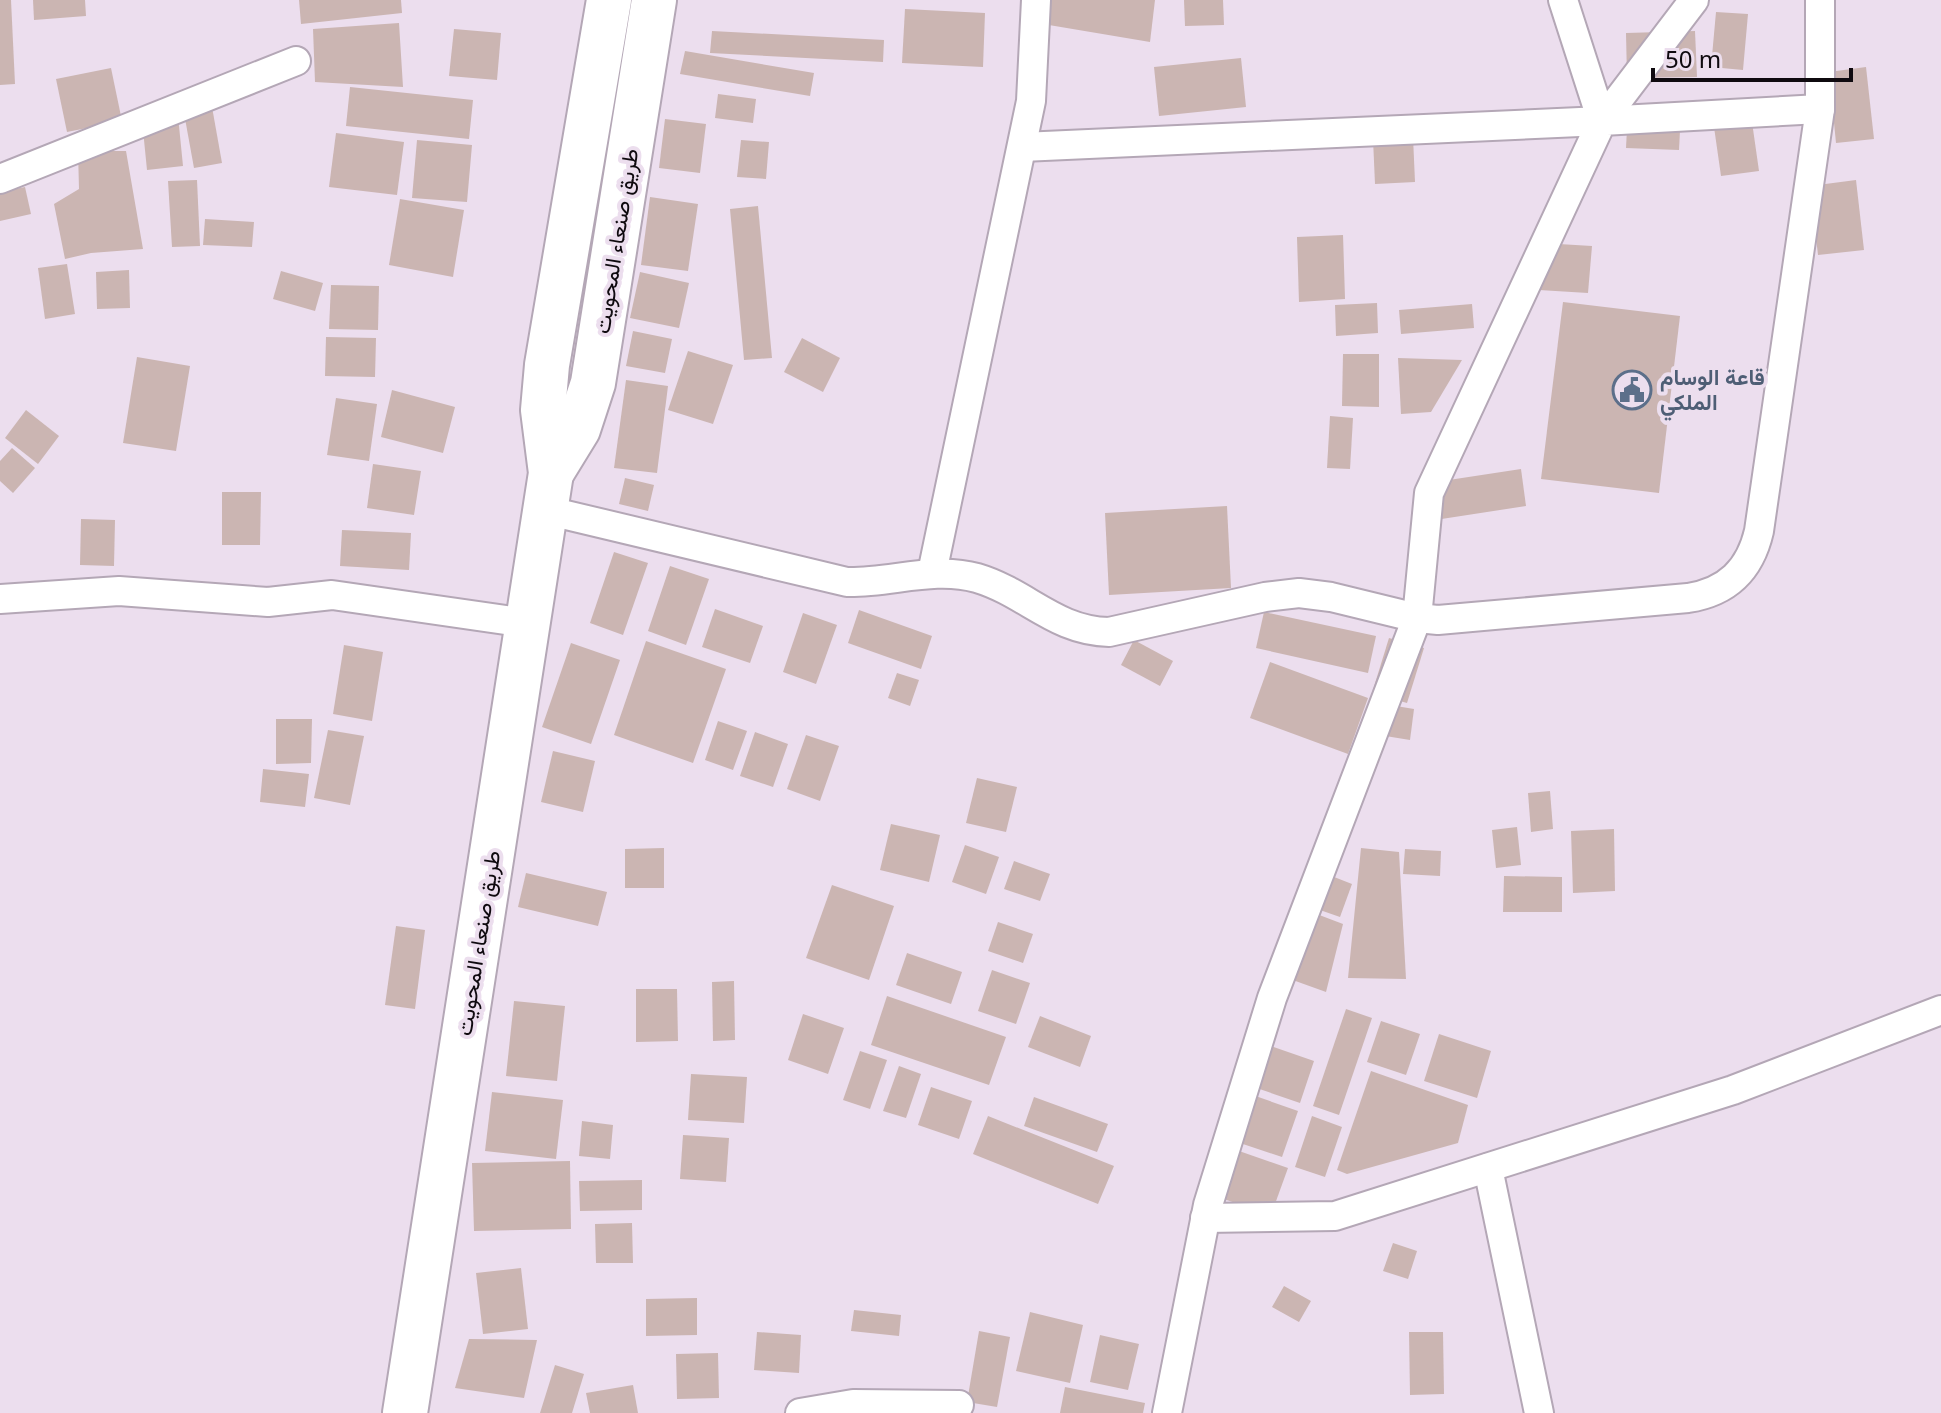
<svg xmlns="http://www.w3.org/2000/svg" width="1941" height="1413" font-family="'Noto Sans',Vazirmatn,sans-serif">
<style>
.building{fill:#cbb5b2}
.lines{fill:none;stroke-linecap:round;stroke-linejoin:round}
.street-casing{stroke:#b4a7b6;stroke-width:32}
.primary-casing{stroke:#b4a7b6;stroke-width:48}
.street{stroke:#fff;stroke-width:28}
.primary{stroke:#fff;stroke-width:44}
.labels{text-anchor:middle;stroke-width:8;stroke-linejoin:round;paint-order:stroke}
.street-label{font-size:22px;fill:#0f0a0f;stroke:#ecdeee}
.service-label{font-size:22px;font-weight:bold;fill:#4e5e75;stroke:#ecdeee;text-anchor:start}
</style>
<rect width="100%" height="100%" fill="#ecdeee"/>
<g class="building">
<path d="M0,0H11L15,84L0,85Z"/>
<path d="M33,0H85L86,16L34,20Z"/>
<path d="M299,0H401L402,13L301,24Z"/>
<path d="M1045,0H1155L1150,42L1037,23Z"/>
<path d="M1184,0H1223L1224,25L1185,26Z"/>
<path d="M905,9L985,13L983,67L902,63Z"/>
<path d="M1716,12L1748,14L1743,70L1711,67Z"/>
<path d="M399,23L403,87L315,82L313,29Z"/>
<path d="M454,29L501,33L497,80L449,76Z"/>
<path d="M712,31L884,40L883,62L710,53Z"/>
<path d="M1695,31L1697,77L1627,78L1626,33Z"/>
<path d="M685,51L814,73L810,96L680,74Z"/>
<path d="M1241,58L1246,107L1159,116L1154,67Z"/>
<path d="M1866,67L1874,139L1836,143L1829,72Z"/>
<path d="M111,68L122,121L67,132L56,79Z"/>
<path d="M350,87L473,100L469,139L346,126Z"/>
<path d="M718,94L756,99L753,123L715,118Z"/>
<path d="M212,107L222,163L194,168L184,113Z"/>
<path d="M1628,109L1681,111L1679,150L1626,148Z"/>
<path d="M178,116L183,166L147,170L142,120Z"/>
<path d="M665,119L706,124L700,173L659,168Z"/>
<path d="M1752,122L1759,171L1721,176L1714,127Z"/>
<path d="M336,133L404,142L397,195L329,187Z"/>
<path d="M1413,137L1415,182L1375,184L1373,139Z"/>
<path d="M417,140L472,145L467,202L412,198Z"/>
<path d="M741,140L769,142L766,179L737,177Z"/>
<path d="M78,151H126L143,249L91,253L65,259L54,204L79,189Z"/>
<path d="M197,180L200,246L172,247L168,181Z"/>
<path d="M1856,180L1864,250L1818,255L1810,186Z"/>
<path d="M25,187L31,214L0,221V192Z"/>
<path d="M650,197L698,204L688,271L641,265Z"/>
<path d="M400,199L464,210L453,277L389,265Z"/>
<path d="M758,206L772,358L744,360L730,209Z"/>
<path d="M205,219L254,222L252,247L203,245Z"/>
<path d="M1343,235L1345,299L1299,302L1297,237Z"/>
<path d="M1542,243L1592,246L1588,293L1539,290Z"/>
<path d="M67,264L75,314L45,319L38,268Z"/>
<path d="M129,270L130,308L97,309L96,272Z"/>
<path d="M281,271L323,283L315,311L273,299Z"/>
<path d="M640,272L689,283L679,328L630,318Z"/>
<path d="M331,285L379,286L378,330L329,329Z"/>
<path d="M1563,302L1680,316L1659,493L1541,479Z"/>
<path d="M1377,303L1378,333L1336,336L1335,305Z"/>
<path d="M1472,304L1474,328L1401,334L1399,310Z"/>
<path d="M633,331L672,339L665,373L626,366Z"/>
<path d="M326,337L376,338L375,377L325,376Z"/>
<path d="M802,338L840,358L823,392L784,372Z"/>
<path d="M688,351L733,365L713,424L668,410Z"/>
<path d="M1343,354H1379V407L1342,406Z"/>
<path d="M137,357L190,366L176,451L123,443Z"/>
<path d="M1398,358L1462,360L1431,412L1401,414Z"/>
<path d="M626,380L668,386L657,473L614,468Z"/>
<path d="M392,390L455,407L443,453L381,437Z"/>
<path d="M336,398L377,404L369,461L327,455Z"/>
<path d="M26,410L59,436L38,464L5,438Z"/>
<path d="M1330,416L1353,418L1350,469L1327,468Z"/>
<path d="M12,448L35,468L13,493L0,481V461Z"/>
<path d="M373,464L421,471L414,515L367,508Z"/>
<path d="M1521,469L1526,506L1422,522L1416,485Z"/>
<path d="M625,478L654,485L648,511L619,504Z"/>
<path d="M222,492H261L260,545H222Z"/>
<path d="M1227,506L1231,588L1109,595L1105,513Z"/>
<path d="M81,519L115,520L114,566L80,565Z"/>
<path d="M342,530L411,533L409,570L340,566Z"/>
<path d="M614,552L648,563L623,635L590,623Z"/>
<path d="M670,566L709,579L686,645L648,631Z"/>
<path d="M715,609L763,626L750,663L702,647Z"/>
<path d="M859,610L932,636L921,669L848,643Z"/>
<path d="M1264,612L1376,636L1368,673L1256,648Z"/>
<path d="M803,613L837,625L816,684L783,672Z"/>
<path d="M1389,638L1424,648L1407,703L1372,693Z"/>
<path d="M1134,640L1173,661L1160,686L1121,665Z"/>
<path d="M646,641L726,669L693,763L614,735Z"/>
<path d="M571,643L620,660L591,744L542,727Z"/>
<path d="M344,645L383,652L372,721L333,714Z"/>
<path d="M1270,662L1368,698L1348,754L1250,718Z"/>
<path d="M897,673L919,680L910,706L888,698Z"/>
<path d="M1372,702L1414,709L1410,740L1367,733Z"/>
<path d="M276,719H312L311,763L276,764Z"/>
<path d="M718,721L747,731L733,770L705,760Z"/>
<path d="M328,730L364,736L350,805L314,798Z"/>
<path d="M755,732L788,744L773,787L740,776Z"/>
<path d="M806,735L839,746L820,801L787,789Z"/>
<path d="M553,751L595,761L583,812L541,802Z"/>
<path d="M263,769L309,774L305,807L260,802Z"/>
<path d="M977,778L1017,787L1006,832L966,823Z"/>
<path d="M1550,791L1553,829L1531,832L1528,793Z"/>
<path d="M891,824L940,835L929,882L880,870Z"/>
<path d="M1517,827L1521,865L1496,868L1492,830Z"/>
<path d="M1614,829L1615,891L1573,893L1571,831Z"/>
<path d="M965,845L999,857L986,894L952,882Z"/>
<path d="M664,848V888H625V849Z"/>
<path d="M1361,848L1399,852L1406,979L1348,978Z"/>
<path d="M1405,849L1441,851L1440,876L1403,874Z"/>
<path d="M1014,861L1050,874L1040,901L1004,889Z"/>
<path d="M526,873L607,892L598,926L518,907Z"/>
<path d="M1329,875L1352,884L1340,917L1317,909Z"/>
<path d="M1504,876L1562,877V912H1503Z"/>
<path d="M832,885L894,906L869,980L806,958Z"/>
<path d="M1314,913L1343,924L1326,992L1276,974Z"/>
<path d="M998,922L1033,934L1023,963L988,951Z"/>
<path d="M396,926L425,930L415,1009L385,1005Z"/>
<path d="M907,953L962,972L951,1004L896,985Z"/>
<path d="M992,970L1030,983L1016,1024L978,1011Z"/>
<path d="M734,981L735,1040L713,1041L712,982Z"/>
<path d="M636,989H677L678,1041L636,1042Z"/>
<path d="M887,996L1006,1037L989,1085L871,1045Z"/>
<path d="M514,1001L565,1006L557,1081L506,1076Z"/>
<path d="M1346,1009L1372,1018L1339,1115L1313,1106Z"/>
<path d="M803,1014L844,1028L828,1074L788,1060Z"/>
<path d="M1040,1016L1091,1036L1080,1067L1028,1047Z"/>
<path d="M1381,1021L1420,1034L1406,1075L1367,1062Z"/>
<path d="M1439,1034L1491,1051L1477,1098L1424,1081Z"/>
<path d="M1259,1042L1314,1061L1300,1103L1245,1084Z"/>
<path d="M860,1051L887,1060L870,1109L843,1100Z"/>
<path d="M899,1066L921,1074L906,1118L883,1111Z"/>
<path d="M1371,1071L1468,1105L1458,1143L1347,1174L1337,1170Z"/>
<path d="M691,1074L747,1077L744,1123L688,1120Z"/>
<path d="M931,1087L972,1101L959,1139L918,1125Z"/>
<path d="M492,1092L563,1100L556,1159L485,1151Z"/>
<path d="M1244,1092L1298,1111L1282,1157L1228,1139Z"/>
<path d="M1034,1097L1108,1124L1097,1152L1024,1126Z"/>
<path d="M988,1116L1114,1166L1098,1204L973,1154Z"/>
<path d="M1312,1116L1342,1127L1325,1177L1295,1167Z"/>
<path d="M582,1121L613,1125L610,1159L579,1156Z"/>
<path d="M683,1135L729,1138L726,1182L680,1179Z"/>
<path d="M1219,1144L1288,1168L1271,1215L1203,1192Z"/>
<path d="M570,1161L571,1229L474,1231L472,1163Z"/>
<path d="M642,1180V1210L580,1211L579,1181Z"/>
<path d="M632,1223L633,1263H596L595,1224Z"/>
<path d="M1393,1243L1417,1251L1408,1279L1383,1271Z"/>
<path d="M521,1268L528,1329L483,1334L476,1273Z"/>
<path d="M1284,1286L1311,1301L1299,1322L1272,1307Z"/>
<path d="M697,1298V1335L646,1336V1299Z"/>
<path d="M854,1310L901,1315L899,1336L851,1331Z"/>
<path d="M1030,1312L1083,1325L1070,1383L1016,1371Z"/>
<path d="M979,1331L1010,1337L997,1407L967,1402Z"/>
<path d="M757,1332L801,1335L799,1373L754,1370Z"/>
<path d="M1409,1332H1443L1444,1394L1410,1395Z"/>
<path d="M1100,1335L1139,1344L1128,1390L1090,1382Z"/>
<path d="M469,1339L537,1340L524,1398L455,1388Z"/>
<path d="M718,1353L719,1398L677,1399L676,1354Z"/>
<path d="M555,1365L584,1374L572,1413H540Z"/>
<path d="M633,1385L638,1413H590L586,1393Z"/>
<path d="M1065,1387L1145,1403L1143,1413H1060Z"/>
</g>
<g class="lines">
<g class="street-casing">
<g id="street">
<path d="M1563,0L1602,121"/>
<path d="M1602,121L1694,0"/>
<path d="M1022,147L1602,121"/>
<path d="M0,179L296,61"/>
<path d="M545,510L847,582C891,583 934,566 977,578C1027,593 1055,631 1109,632L1265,597L1299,593L1331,597L1417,618L1438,620L1688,598C1727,592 1750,570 1759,531L1820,109V0"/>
<path d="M932,573L1031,101L1036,0"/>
<path d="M0,599L119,591L268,602L332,595L527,623"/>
<path d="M1488,1168L1539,1413"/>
<path d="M1205,1218L1335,1216L1733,1090L1941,1010"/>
<path d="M800,1413L853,1404L959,1405"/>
<path d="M1167,1413L1208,1205L1272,998L1417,618L1429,493L1602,121L1820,109"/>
</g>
</g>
<g class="primary-casing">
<g id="primary">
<path d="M551,473L578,429L593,383L654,0"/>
<path d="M405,1413L551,473L543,410L547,365L609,0"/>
</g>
</g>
<use href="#street" class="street"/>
<use href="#primary" class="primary"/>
</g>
<defs>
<g id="civic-ring" transform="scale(2)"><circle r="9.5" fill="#ecdeee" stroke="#5c6f8a" stroke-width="1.5"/><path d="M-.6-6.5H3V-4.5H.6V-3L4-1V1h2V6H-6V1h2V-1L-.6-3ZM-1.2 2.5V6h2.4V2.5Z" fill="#5c6f8a"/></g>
</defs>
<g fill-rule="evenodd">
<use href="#civic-ring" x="1632" y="390"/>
</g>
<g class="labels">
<g class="street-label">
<text transform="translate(616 241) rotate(-81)" y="8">طريق صنعاء المحويت</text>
<text transform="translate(478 943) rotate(-81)" y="8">طريق صنعاء المحويت</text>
</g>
<g class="service-label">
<text x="1660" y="385">قاعة الوسام<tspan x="1660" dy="25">الملكي</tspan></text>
</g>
</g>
<path d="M1653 68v12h198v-12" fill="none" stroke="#0f0a0f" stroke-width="4"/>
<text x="1665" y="68" font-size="24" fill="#0f0a0f" stroke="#ecdeee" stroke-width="6" paint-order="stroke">50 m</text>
</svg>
